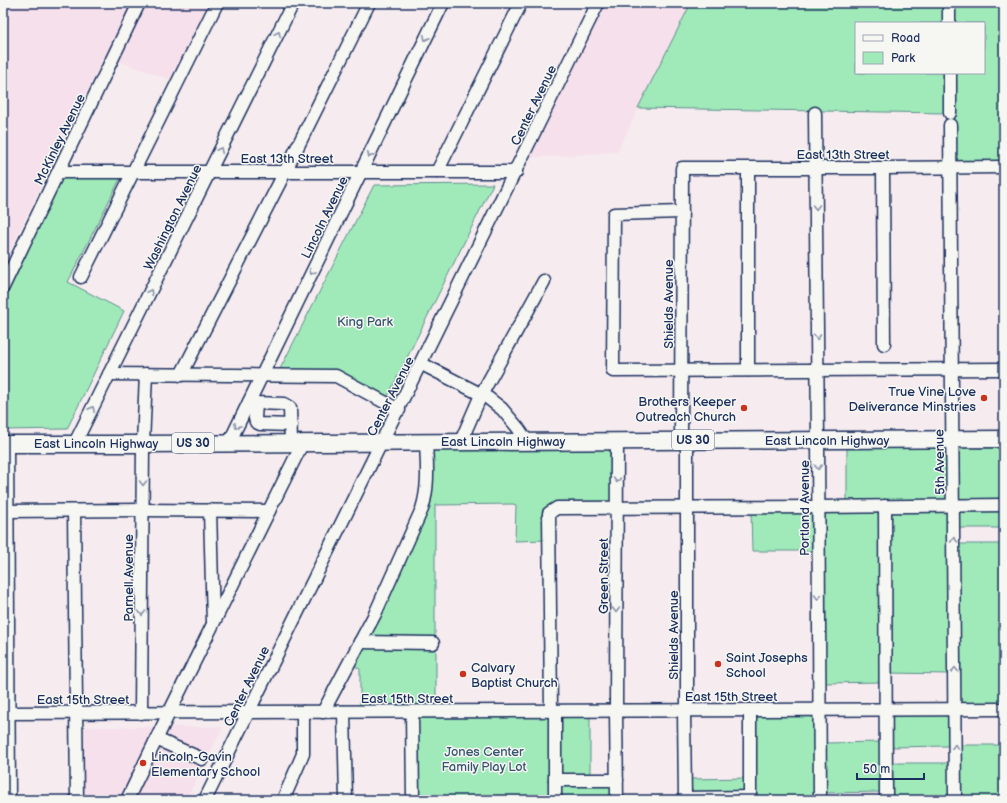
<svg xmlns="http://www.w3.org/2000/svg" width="1007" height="803" font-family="'Balsamiq Sans',sans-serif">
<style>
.built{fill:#f6e0eb}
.green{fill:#a0eaba;stroke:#5e8c8c}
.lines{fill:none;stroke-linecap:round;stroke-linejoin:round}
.minor-casing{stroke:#1b2f5e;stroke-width:15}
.major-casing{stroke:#1b2f5e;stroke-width:19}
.minor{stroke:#f6f6f2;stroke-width:12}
.major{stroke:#f6f6f2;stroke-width:16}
.oneway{stroke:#8892a8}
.poi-dot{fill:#c8321e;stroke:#f6f6f2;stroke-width:1.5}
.labels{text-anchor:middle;stroke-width:3;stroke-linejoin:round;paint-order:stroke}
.shield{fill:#f6f6f2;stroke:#5d6b8a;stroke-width:1}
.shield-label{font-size:12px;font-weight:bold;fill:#1b2f5e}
.street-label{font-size:13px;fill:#1b2f5e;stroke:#f6f6f2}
.park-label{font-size:13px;fill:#365470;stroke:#f6f6f2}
.poi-label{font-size:13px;fill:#1b2f5e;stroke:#f6f6f2;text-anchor:start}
</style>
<rect width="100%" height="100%" fill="#f6ecef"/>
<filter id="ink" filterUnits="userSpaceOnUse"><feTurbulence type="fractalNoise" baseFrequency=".025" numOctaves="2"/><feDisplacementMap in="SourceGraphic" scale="8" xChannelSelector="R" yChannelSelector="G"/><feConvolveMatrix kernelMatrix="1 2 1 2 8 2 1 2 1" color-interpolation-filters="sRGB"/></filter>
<g filter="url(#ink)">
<g class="built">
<path d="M3,3H209L171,80L104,56L3,265Z"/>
<path d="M591,3H691L617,152L513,159Z"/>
<path d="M82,727H223L186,800H81Z"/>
</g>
<g class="green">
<path d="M691,3H945V23H856V73H945V113L638,108Z"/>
<path d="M954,3H1004V162L956,161L955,160L954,73H984V23H954Z"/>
<path d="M63,177H121L68,282L124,311L67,429L3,430V303Z"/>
<path d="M493,184L387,398L336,370L280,369L374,185Z"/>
<path d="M606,447L610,452L612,505H556L546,540L515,541L516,505L513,504L435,505V639H367L427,504L430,449Z"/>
<path d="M847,447L932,448L938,449L944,452L946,454V462L947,502L847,504Z"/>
<path d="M964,448H1004V502L957,501L958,452Z"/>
<path d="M880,508L883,682L824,683L823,510Z"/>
<path d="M1004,508V528H958L959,509Z"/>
<path d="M888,509L947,512L949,674L889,673Z"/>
<path d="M751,510L812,512L813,551H752Z"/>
<path d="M958,544H1004V703H961L959,702Z"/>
<path d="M362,645L436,646V706H360V669L353,665Z"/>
<path d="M812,715L814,718V800H754L753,716Z"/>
<path d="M890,715H946L948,718L949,746L890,747Z"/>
<path d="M550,717L551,800H418V722L420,718Z"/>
<path d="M563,717H590V778H560V719Z"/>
<path d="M883,742V792L825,793L824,743Z"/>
<rect x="959" y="745" width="45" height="55"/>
<path d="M888,763H949V800H889Z"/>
<path d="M749,778V796L692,795L691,779Z"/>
<path d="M610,783L613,800H560V786L569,784Z"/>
<path d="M677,796V800H619V797Z"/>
</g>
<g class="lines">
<g class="minor-casing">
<g id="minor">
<path d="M949,3V23"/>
<path d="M950,73V113"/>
<path d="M815,113L818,440L820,800"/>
<path d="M950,125L955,800"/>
<path d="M883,168L884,344"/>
<path d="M59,172H516"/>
<path d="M437,172L521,3"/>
<path d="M682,212L614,214L613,371L1004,369"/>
<path d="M81,277L217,3"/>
<path d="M3,287L139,3"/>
<path d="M422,364L488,398L502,409L518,428L527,441"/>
<path d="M748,370V169"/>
<path d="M109,374L336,376L399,410"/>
<path d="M181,375L285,172L369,3"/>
<path d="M249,402L256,403L284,404L290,408L291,442"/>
<path d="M256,403L255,418L256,422L260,424L291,425"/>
<path d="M681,440L682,168H883L1004,167"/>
<path d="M687,440V711"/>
<path d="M461,441L481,395L544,281"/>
<path d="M7,443L9,800"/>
<path d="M75,443L293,3"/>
<path d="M229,443L443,3"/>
<path d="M885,506L886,800"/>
<path d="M210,510L213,623"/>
<path d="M3,511L143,510L269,511"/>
<path d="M74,511L77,800"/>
<path d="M360,642L433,643"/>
<path d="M750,710V800"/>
<path d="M551,711L549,513L557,508L818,507L1004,505"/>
<path d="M555,711V800"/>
<path d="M684,711L685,800"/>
<path d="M323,712L375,614L422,509C429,487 427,465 426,442"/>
<path d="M344,712L346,800"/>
<path d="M412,712L413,800"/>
<path d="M3,713L1004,709"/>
<path d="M141,713L143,444L146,374"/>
<path d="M156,739L202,759"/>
<path d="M555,780H617"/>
<path d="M685,798L750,797"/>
<path d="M127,800L169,713L303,442"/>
<path d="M205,800C337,535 469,270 598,3"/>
<path d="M283,800L303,754V712"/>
<path d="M617,800L616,711L617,441"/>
</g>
</g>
<g class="major-casing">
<path id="major" d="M3,444H143L1004,439"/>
</g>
<use href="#minor" class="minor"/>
<use href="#major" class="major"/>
</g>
<defs><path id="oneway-chevron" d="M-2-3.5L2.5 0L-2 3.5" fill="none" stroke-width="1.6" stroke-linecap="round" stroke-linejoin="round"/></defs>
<g class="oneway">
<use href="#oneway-chevron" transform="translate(278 34) rotate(-64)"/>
<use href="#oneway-chevron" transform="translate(426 38) rotate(116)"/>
<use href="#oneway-chevron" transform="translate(220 150) rotate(-64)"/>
<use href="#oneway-chevron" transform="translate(370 155) rotate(116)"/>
<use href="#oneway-chevron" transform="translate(816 207) rotate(89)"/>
<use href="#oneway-chevron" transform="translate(312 272) rotate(116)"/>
<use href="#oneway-chevron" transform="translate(150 292) rotate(-64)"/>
<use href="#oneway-chevron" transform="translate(817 337) rotate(89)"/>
<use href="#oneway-chevron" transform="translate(92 409) rotate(-64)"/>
<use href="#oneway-chevron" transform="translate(237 426) rotate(116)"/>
<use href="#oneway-chevron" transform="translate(818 467) rotate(90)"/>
<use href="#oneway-chevron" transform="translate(617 480) rotate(90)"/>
<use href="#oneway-chevron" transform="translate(143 483) rotate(90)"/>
<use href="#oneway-chevron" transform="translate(954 540) rotate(-91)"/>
<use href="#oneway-chevron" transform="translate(818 597) rotate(90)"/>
<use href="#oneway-chevron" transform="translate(616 610) rotate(90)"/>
<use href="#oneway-chevron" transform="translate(142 613) rotate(90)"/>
<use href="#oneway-chevron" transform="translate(955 670) rotate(-91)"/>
<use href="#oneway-chevron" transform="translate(955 747) rotate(-90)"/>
</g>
</g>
<g class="poi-dot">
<circle cx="984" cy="398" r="4"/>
<circle cx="744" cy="408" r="4"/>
<circle cx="718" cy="664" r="4"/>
<circle cx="463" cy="674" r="4"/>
<circle cx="143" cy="763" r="4"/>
</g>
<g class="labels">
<g class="shield">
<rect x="672" y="430" width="42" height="20" rx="3"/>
<rect x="172" y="433" width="42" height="20" rx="3"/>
</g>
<g class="shield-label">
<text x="693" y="444">US 30</text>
<text x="193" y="447">US 30</text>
</g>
<g class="street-label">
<text transform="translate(533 105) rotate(-64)" y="5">Center Avenue</text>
<text transform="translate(59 139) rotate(-64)" y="5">McKinley Avenue</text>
<text x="843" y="159">East 13th Street</text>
<text x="287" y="163">East 13th Street</text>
<text transform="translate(172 217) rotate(-64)" y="5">Washington Avenue</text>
<text transform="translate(324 217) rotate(-64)" y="5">Lincoln Avenue</text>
<text transform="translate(668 304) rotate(-90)" y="5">Shields Avenue</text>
<text transform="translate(390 396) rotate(-63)" y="5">Center Avenue</text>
<text x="827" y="445">East Lincoln Highway</text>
<text x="503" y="446">East Lincoln Highway</text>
<text x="96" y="448">East Lincoln Highway</text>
<text transform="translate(939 462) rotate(-91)" y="5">5th Avenue</text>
<text transform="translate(804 508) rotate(-90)" y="5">Portland Avenue</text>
<text transform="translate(603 576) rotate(-90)" y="5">Green Street</text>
<text transform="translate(128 578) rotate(-90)" y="5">Parnell Avenue</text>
<text transform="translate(673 635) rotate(-90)" y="5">Shields Avenue</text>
<text transform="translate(246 686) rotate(-64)" y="5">Center Avenue</text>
<text x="731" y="701">East 15th Street</text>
<text x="407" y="703">East 15th Street</text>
<text x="83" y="704">East 15th Street</text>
</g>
<g class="park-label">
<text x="365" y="326">King Park</text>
<text x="484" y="756">Jones Center<tspan x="484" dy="15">Family Play Lot</tspan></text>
</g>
<g class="poi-label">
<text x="976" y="396" text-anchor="end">True Vine Love<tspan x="976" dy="15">Deliverance Minstries</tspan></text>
<text x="736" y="406" text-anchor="end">Brothers Keeper<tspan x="736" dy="15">Outreach Church</tspan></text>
<text x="726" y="662">Saint Josephs<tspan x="726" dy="15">School</tspan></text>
<text x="471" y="672">Calvary<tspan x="471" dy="15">Baptist Church</tspan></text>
<text x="151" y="761">Lincoln-Gavin<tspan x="151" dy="15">Elementary School</tspan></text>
</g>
</g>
<rect width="1007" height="803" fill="none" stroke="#f6f6f2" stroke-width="16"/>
<rect x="8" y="8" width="991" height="787" fill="none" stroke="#1b2f5e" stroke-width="1.5" filter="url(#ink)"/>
<rect x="855" y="22" width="130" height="52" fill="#f6f6f2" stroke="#9ea6b7"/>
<rect x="863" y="35" width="20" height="6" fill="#f6f6f2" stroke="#9ea6b7"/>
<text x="891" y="42" font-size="12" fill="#1b2f5e">Road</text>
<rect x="863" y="52" width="20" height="12" fill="#a0eaba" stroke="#9ea6b7"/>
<text x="891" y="62" font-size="12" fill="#1b2f5e">Park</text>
<path d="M857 773v6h67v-6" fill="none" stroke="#1b2f5e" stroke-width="2"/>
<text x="863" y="773" font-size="12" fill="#1b2f5e" stroke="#f6f6f2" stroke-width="3" paint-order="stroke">50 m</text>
</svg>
